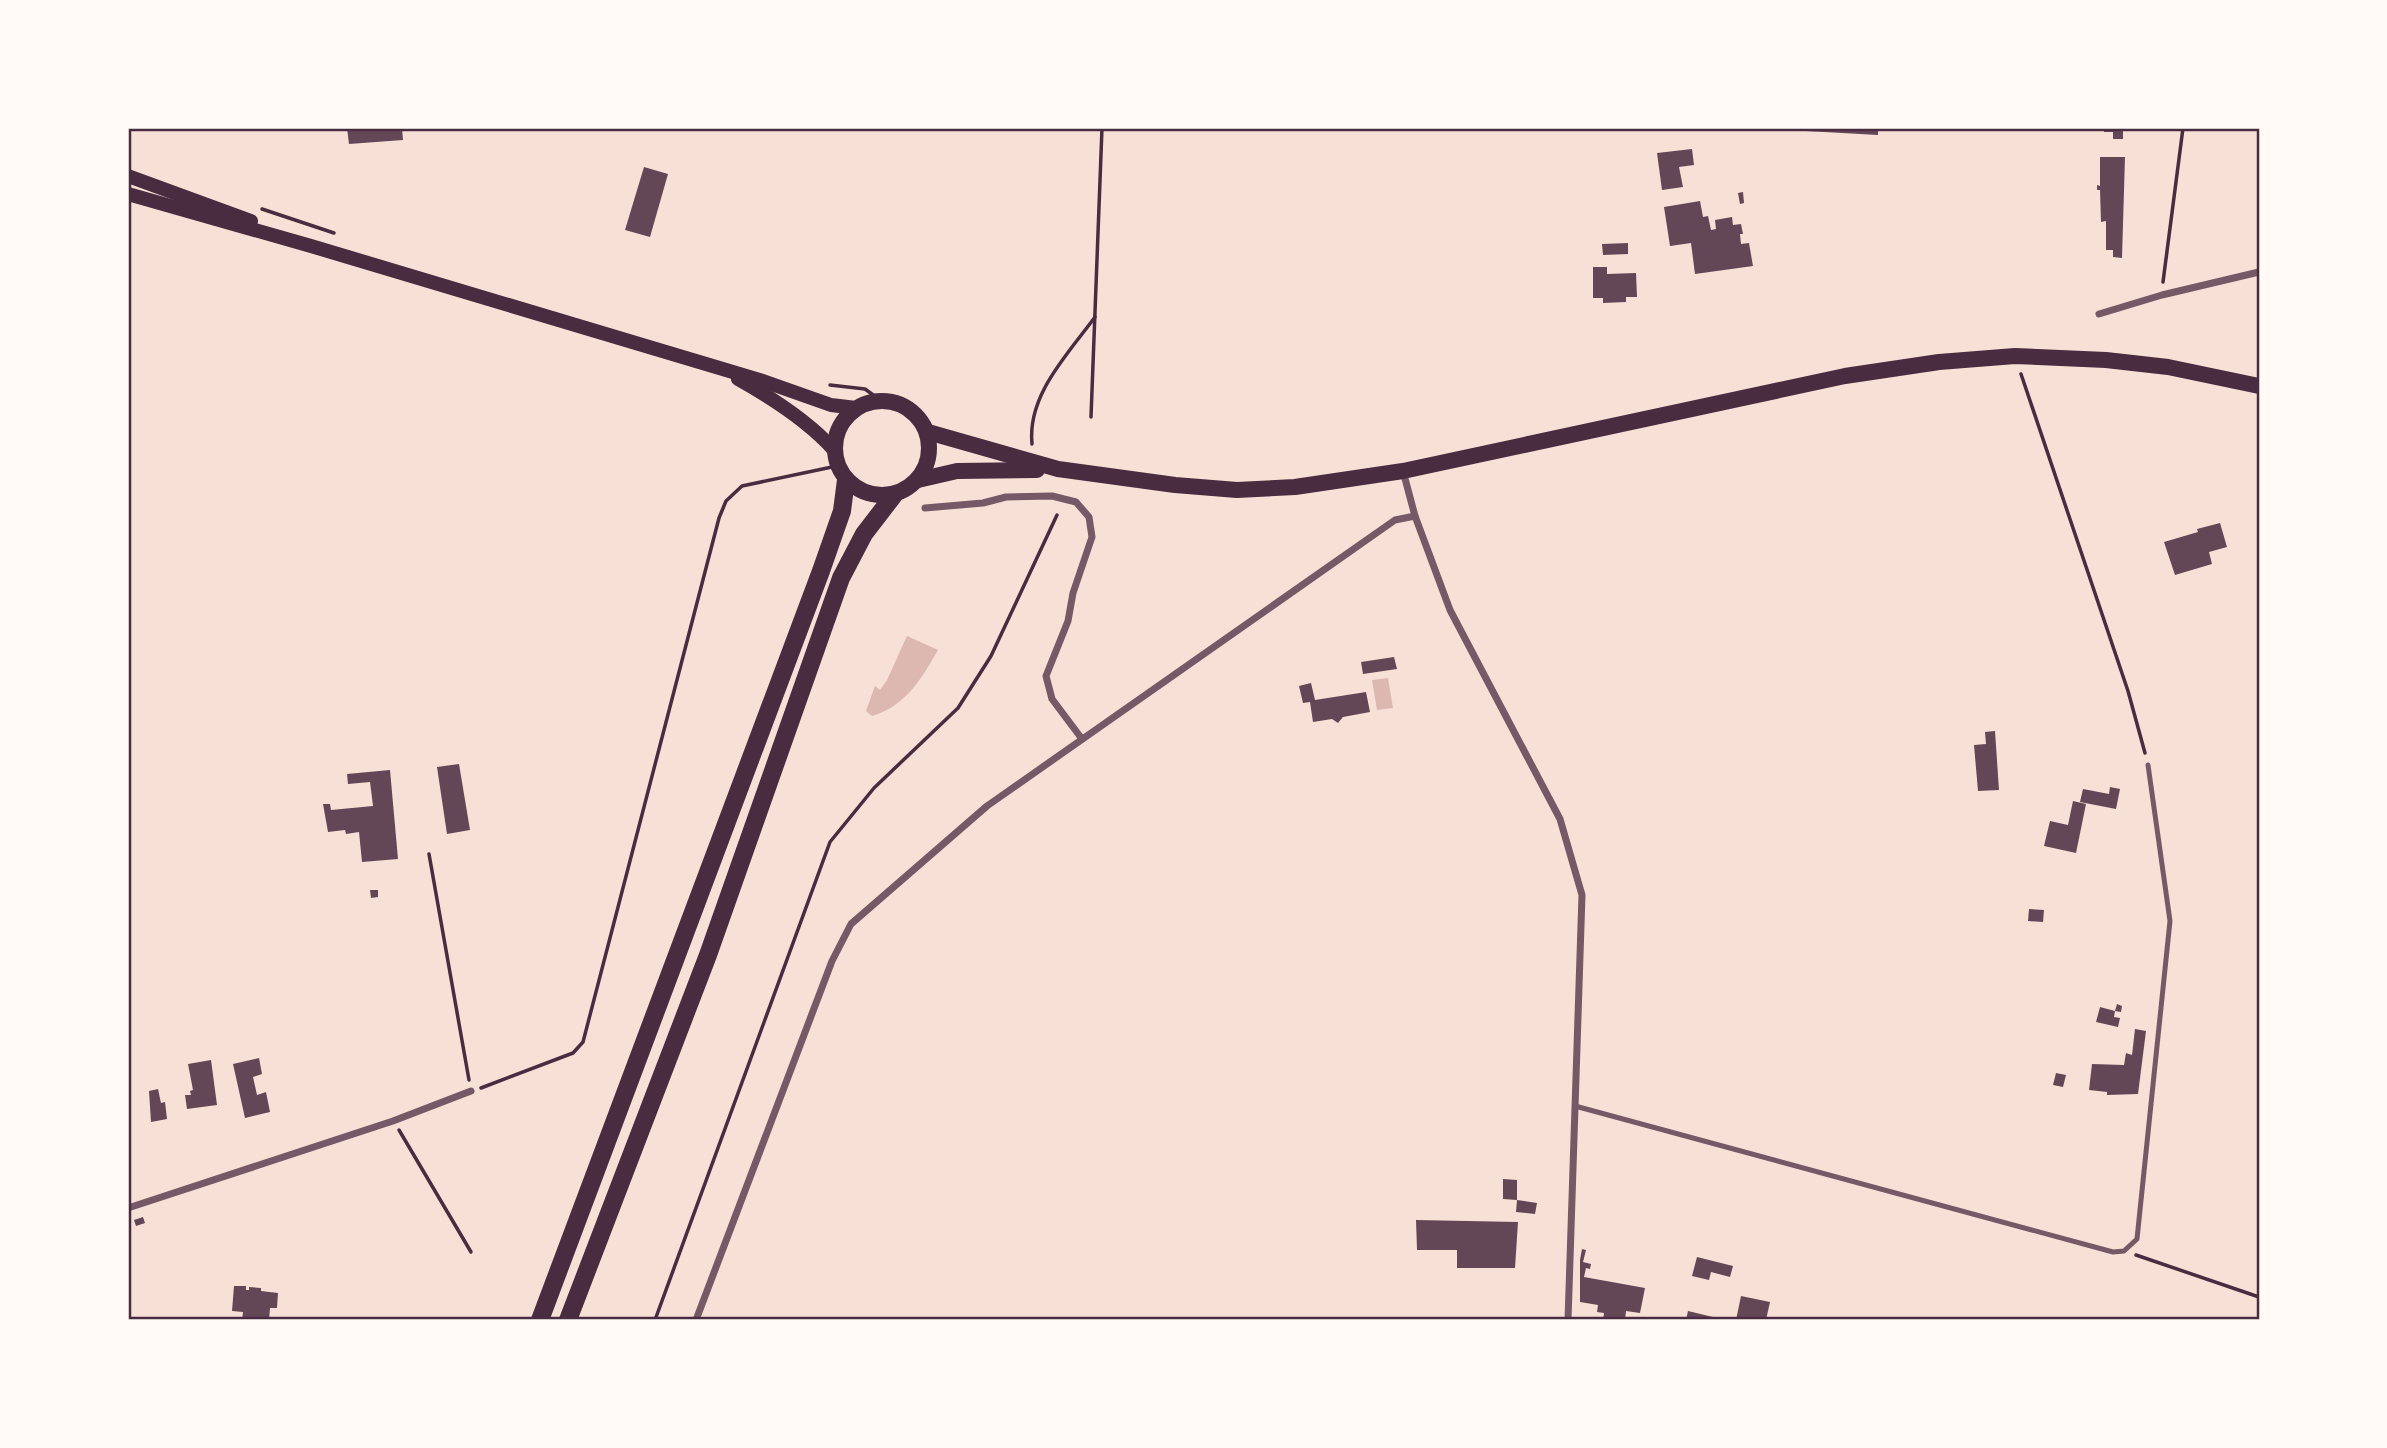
<svg xmlns="http://www.w3.org/2000/svg" width="2387" height="1448" font-family="Ubuntu,sans-serif">
<style>
.water{fill:#dcb8b0}
.building{fill:#644757}
.lines{fill:none;stroke-linecap:round;stroke-linejoin:round}
.path{stroke:#4a2c40;stroke-width:3.5}
.service{stroke:#755966;stroke-width:5}
.minor{stroke:#755966;stroke-width:7}
.secondary{stroke:#4a2c40;stroke-width:14}
.primary{stroke:#4a2c40;stroke-width:16}
.trunk{stroke:#4a2c40;stroke-width:18}
.neatline{fill:none;stroke:#4a2c40;stroke-width:2.5}
</style>
<rect width="100%" height="100%" fill="#f7e1d7"/>
<g class="water">
<path d="M907,636L938,650C921,679 906,706 872,716L866,711L875,686L880,690L887,680Z"/>
<path d="M1388,678L1393,708L1377,710L1372,680Z"/>
</g>
<g class="building">
<path d="M347,128H402L403,140L349,144Z"/>
<path d="M1788,128H1878V135L1788,130Z"/>
<path d="M2104,128H2123V139H2113V132H2104Z"/>
<path d="M1692,149L1694,165L1679,167L1683,187L1662,190L1657,153Z"/>
<path d="M2100,157H2125L2122,258L2113,257V250H2106V221L2101,222L2100,190H2097V185L2100,186Z"/>
<path d="M644,167L668,174L650,237L625,230Z"/>
<path d="M1743,192L1744,203L1740,204L1738,193Z"/>
<path d="M1700,201L1703,217L1708,216L1711,230L1716,229L1715,220L1732,217L1733,225L1741,224L1743,234H1740L1741,244L1749,243L1753,266L1695,274L1691,243L1670,246L1664,207Z"/>
<path d="M1628,243V254L1603,255L1602,244Z"/>
<path d="M1593,267H1607V274L1636,273L1637,297H1626V302L1603,303V298H1593Z"/>
<path d="M2220,523L2227,547L2209,552L2212,564L2175,575L2164,542L2198,532L2197,529Z"/>
<path d="M1394,657L1397,669L1363,674L1361,662Z"/>
<path d="M1311,683L1315,700L1366,692L1370,712L1343,717L1338,723L1332,719L1313,722L1310,702L1303,703L1299,686Z"/>
<path d="M1995,731L1999,790L1978,791L1974,745L1986,744L1985,732Z"/>
<path d="M459,764L470,830L447,834L437,767Z"/>
<path d="M390,770L398,859L362,862L359,832L346,834L345,830L328,832L323,804H330L331,810L373,806L370,782L348,784L347,774Z"/>
<path d="M2110,787L2120,789L2116,809L2080,802L2083,789L2109,794Z"/>
<path d="M2073,801L2086,804L2076,853L2044,846L2050,821L2068,825Z"/>
<path d="M370,890H378V897L371,898Z"/>
<path d="M2029,909L2044,910L2043,922L2028,921Z"/>
<path d="M2117,1004L2122,1006L2121,1012L2115,1011L2114,1017L2120,1018L2118,1027L2096,1022L2100,1007L2115,1011Z"/>
<path d="M2135,1029L2146,1031L2138,1094L2107,1095V1092L2089,1090L2092,1064L2124,1065L2126,1053L2132,1055Z"/>
<path d="M259,1058L262,1074L253,1077L257,1095L266,1092L270,1112L245,1118L233,1064Z"/>
<path d="M211,1060L217,1105L187,1109L185,1095H191L190,1091L193,1090L188,1064Z"/>
<path d="M2056,1073L2066,1075L2063,1087L2053,1085Z"/>
<path d="M158,1089L161,1103L165,1102L167,1119L151,1122L149,1091Z"/>
<path d="M1503,1179L1517,1180V1200L1537,1203L1535,1214L1516,1212L1517,1200L1503,1199Z"/>
<path d="M143,1217L145,1223L136,1226L134,1220Z"/>
<path d="M1416,1220L1518,1222L1515,1268H1457V1250H1417Z"/>
<path d="M1582,1249L1586,1250L1583,1262L1591,1264L1590,1269L1586,1268L1584,1277L1645,1288L1640,1313L1626,1311L1625,1320H1603L1604,1313L1597,1312L1598,1305L1580,1302V1260Z"/>
<path d="M1697,1257L1733,1266L1730,1277L1711,1272L1709,1280L1692,1276Z"/>
<path d="M234,1286H246V1290H249V1287L261,1288V1291L278,1293L277,1308H270L269,1320H242L243,1312L232,1311Z"/>
<path d="M1741,1296L1770,1302L1766,1320H1736Z"/>
<path d="M1688,1311L1713,1317L1712,1320H1686Z"/>
</g>
<g class="lines">
<g class="path">
<path d="M262,209L334,233"/>
<path d="M2163,282L2183,128"/>
<path d="M2021,374L2128,691L2145,753"/>
<path d="M830,385L865,389L880,400"/>
<path d="M1091,417L1102,128"/>
<path d="M1032,444C1027,395 1068,354 1095,317"/>
<path d="M429,854L469,1080"/>
<path d="M481,1088L573,1053L583,1042L719,518L726,501L742,486L832,467"/>
<path d="M399,1130L471,1252"/>
<path d="M2136,1255L2259,1297"/>
<path d="M655,1320L830,842L874,788L958,708L991,656L1057,515"/>
</g>
<path class="service" d="M1575,1106L2113,1252L2124,1251L2137,1239L2170,921L2148,765"/>
<g class="minor">
<path d="M2099,314L2162,295L2259,272"/>
<path d="M1403,471L1415,516L1450,610L1560,819L1582,895L1568,1320"/>
<path d="M925,508L983,503L1006,497L1052,496L1076,502L1089,517L1092,537L1073,593L1068,621L1046,676L1052,699L1082,739"/>
<path d="M128,1208L393,1121L471,1091"/>
<path d="M696,1320L832,961L851,924L987,806L1395,520L1415,516"/>
</g>
<g class="secondary">
<path d="M128,176L251,221"/>
<path d="M128,194L311,246L763,381L831,405L856,408"/>
<path d="M738,379C772,398 808,421 834,450"/>
</g>
<g class="primary">
<circle cx="882" cy="448" r="47"/>
<path d="M928,432L1058,469L1175,485L1237,490L1295,487L1403,471L1845,376L1939,362L2015,356L2106,360L2168,367L2259,386"/>
<path d="M918,480L957,471L1037,470"/>
</g>
<g class="trunk">
<path d="M540,1320L821,571L842,511L846,480"/>
<path d="M568,1320L708,955L841,578L864,534L894,495"/>
</g>
</g>
<rect width="2387" height="1448" fill="none" stroke="#fffaf5" stroke-width="259"/>
<rect x="130" y="130" width="2128" height="1188" class="neatline"/>
</svg>
